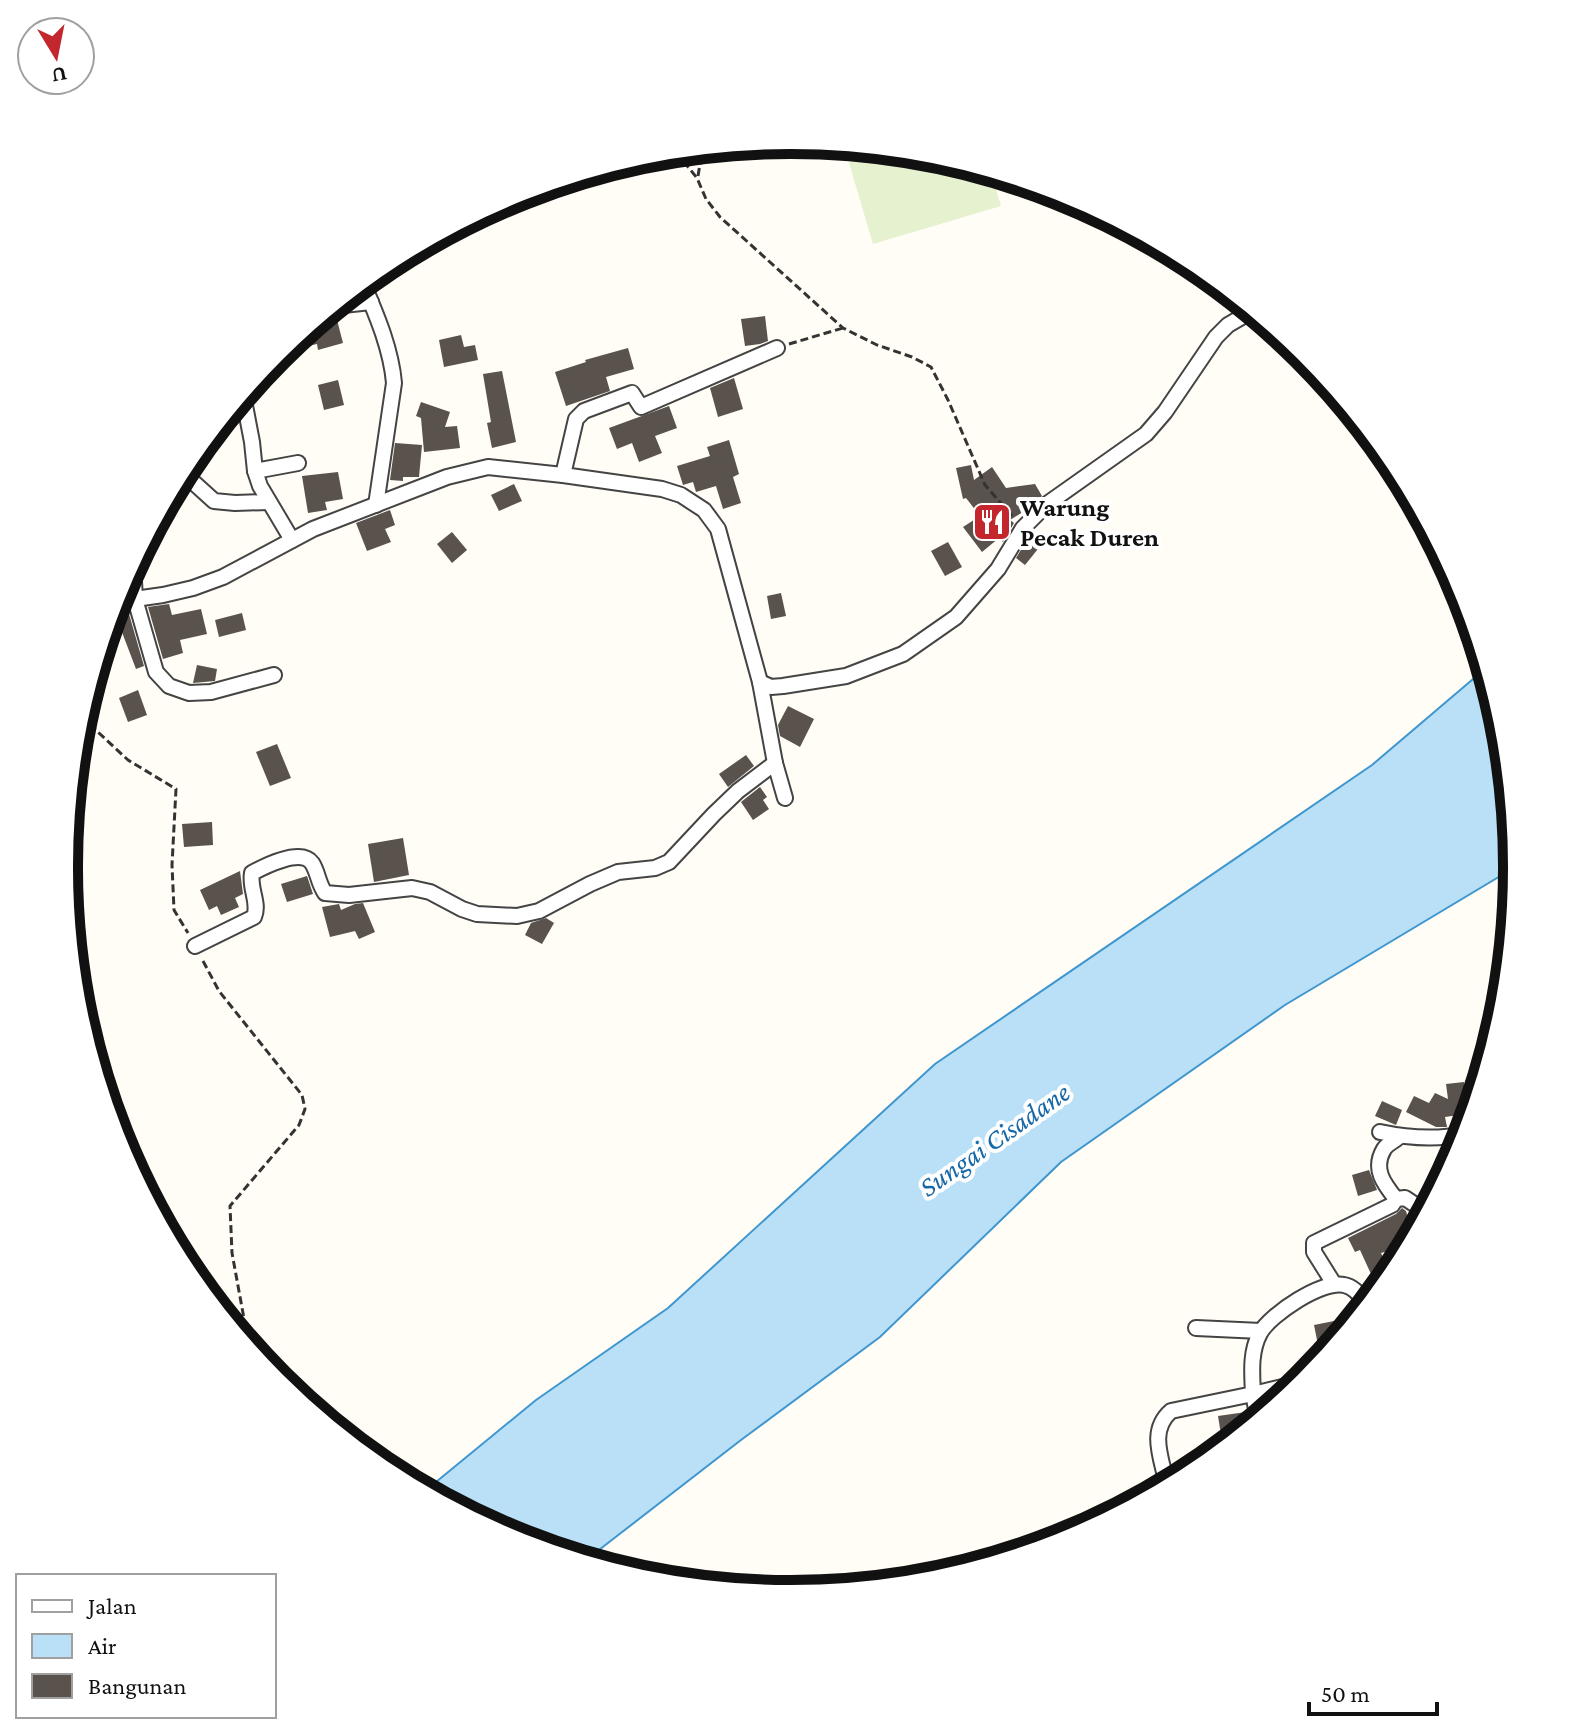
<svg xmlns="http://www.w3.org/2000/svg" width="1581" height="1734" font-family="'Crimson Pro',serif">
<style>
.pitch{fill:#e6f2cf}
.water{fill:#b9e0f7;stroke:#3f96cf;stroke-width:2}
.building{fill:#5a524d}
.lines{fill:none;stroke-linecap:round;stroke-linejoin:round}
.street-casing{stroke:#444;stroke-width:18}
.path{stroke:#333;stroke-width:3;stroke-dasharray:8 4;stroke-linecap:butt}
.street{stroke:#fff;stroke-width:14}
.labels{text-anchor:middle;stroke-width:8;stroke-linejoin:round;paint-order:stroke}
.poi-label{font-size:26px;font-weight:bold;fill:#111;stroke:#fff;text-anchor:start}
.water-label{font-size:28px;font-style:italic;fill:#1768a6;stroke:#fff}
.rim{fill:none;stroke:#111;stroke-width:10}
</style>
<rect width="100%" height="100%" fill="#fffdf5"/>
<path class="pitch" d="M844,146L933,155L991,172L1001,206L873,244Z"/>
<path class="water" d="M1486,668L1503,726L1517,866L1285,1005L1061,1162L880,1337L741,1440L586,1560L512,1538L425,1491L536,1400L668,1308L935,1064L1372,765Z"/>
<g class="building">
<path d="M326,312L336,316L343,343L318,350L317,344L278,353Z"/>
<path d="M765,316L768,341L760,344L745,346L741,319Z"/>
<path d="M461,335L464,347L475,345L478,360L444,367L439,340Z"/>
<path d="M628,348L634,369L606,377L610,391L566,406L555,372L586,362L585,360Z"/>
<path d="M502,371L516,442L492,448L487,423L491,422L483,374Z"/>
<path d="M734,378L743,409L718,417L710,388Z"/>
<path d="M338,380L344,405L324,410L318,385Z"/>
<path d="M421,402L450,412L445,427L457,426L460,448L424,452L421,418L416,416Z"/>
<path d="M669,406L677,428L655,436L662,453L639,462L632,443L617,449L609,428Z"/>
<path d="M729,440L739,474L733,477L741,503L723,509L716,486L696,492L693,482L683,485L677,466L710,456L707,447Z"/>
<path d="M395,443L422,445L419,477H403V481L390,480Z"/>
<path d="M971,465L974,480L992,467L1006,488L1035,484L1042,496L1028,509L1010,520L1014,523L1003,542L999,538L982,552L963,527L980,516L966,498L963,499L956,468Z"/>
<path d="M338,472L343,499L325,502L327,510L308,513L302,476Z"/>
<path d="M514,484L522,501L499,511L491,495Z"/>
<path d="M390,510L395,525L385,529L391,542L367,551L356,523Z"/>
<path d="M452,532L467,550L452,563L437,544Z"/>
<path d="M1030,535L1042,544L1025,565L1016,558Z"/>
<path d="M948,542L962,567L945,576L931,551Z"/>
<path d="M781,593L786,616L771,619L767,596Z"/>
<path d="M169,604L172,615L201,609L207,634L180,640L183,653L163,659L148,607Z"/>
<path d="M122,605L127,607L144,666L136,669L120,627L107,630L114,607Z"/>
<path d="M242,613L246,630L219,637L215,620Z"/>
<path d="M197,665L217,669L215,681L193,683Z"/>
<path d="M138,690L147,715L128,722L119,698Z"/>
<path d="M788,706L814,719L800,747L780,736L778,725Z"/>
<path d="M277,744L291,778L270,786L256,752Z"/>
<path d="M746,755L754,766L728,787L719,774Z"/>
<path d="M760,787L767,797L763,800L769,809L753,820L741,802Z"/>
<path d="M212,822L213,845L184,847L182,824Z"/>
<path d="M403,838L409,875L374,882L368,844Z"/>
<path d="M240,871L243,894L235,898L239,907L221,915L217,906L209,910L200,890Z"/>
<path d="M307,876L313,894L287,902L281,884Z"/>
<path d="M363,903L375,932L359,939L355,931L330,937L322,907L339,904L341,910L355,904Z"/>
<path d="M546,918L554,923L542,944L525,935L531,923Z"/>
<path d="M1464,1082V1085L1481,1082L1472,1113L1445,1117L1447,1127H1436L1406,1112L1414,1096L1429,1103L1435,1093L1448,1099L1446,1084Z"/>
<path d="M1382,1101L1402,1110L1396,1125L1375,1116Z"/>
<path d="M1369,1170L1377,1190L1358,1196L1352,1175Z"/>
<path d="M1402,1208L1406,1211L1413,1235L1397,1241L1399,1248L1381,1253L1388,1267L1371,1274L1360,1250L1355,1252L1348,1238L1396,1214Z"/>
<path d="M1344,1319L1346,1329L1321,1360L1314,1325Z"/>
<path d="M1246,1412L1250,1425L1223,1447L1218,1416Z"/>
</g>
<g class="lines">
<g class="street-casing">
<g id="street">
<path d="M363,283C376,314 391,348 394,383L376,505"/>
<path d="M334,306L371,302"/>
<path d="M243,395L252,442L255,471L260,486L292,540"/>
<path d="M255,471L298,463"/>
<path d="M182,472L214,501L235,503L268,502"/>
<path d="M563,475L576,419L584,411L632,393L641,407L777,348"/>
<path d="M133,563L135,599L156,672L169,686L189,693L211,692L274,675"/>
<path d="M118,593L135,599L163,595L193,588L223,577L313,529L447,477L488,467L563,475L662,489L681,495L704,510L718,529L760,682L775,763L785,798"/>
<path d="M760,682L771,687L783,686L846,676L903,654L956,617L998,569L1023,528L1047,504L1146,434L1165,412L1216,337L1228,325L1252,311"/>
<path d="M195,946L254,917C260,903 249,889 252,873C265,866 301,848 312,863C318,872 318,883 325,893L349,895L412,888L430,892L462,909L477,914L517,916L539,911L590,884L618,872L655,868L669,862L714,814L738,791L775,763"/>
<path d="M1380,1132C1408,1138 1436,1140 1465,1134"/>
<path d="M1396,1199L1405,1198L1426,1212"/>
<path d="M1334,1284L1314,1252V1243L1392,1205L1396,1199C1384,1184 1372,1169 1384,1149C1387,1144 1396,1140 1400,1136"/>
<path d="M1196,1328L1261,1331"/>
<path d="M1258,1419L1253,1394L1303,1382"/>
<path d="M1167,1485C1162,1459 1148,1431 1171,1411L1253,1394C1252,1373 1250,1352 1260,1333C1271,1314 1322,1280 1344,1285C1355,1287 1360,1296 1367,1304"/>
</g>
</g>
<g class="path">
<path d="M676,152L697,178L706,199L720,217L843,328L877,345L912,357L931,367L948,400L985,485L1012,516"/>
<path d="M698,176L700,164L712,148"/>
<path d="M789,344L843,328"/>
<path d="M79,722L86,721L128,760L176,789L172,865L174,910L188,933"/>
<path d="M203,961L219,991L302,1095L305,1109L299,1125L230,1206L232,1253L247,1335L246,1343"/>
</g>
<use href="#street" class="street"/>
</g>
<defs>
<g id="restaurant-square" transform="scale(2)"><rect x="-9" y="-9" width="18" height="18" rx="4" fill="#c4262e" stroke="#fff"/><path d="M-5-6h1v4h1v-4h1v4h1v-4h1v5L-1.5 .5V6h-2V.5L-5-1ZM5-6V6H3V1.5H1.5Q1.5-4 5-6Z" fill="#fff"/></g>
</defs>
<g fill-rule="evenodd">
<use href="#restaurant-square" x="992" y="522"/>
</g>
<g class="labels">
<g class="poi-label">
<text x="1020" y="516">Warung<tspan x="1020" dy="30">Pecak Duren</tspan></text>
</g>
<g class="water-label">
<text transform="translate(994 1139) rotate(-35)" y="10">Sungai Cisadane</text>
</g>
</g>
<path d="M0 0H1581V1734H0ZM790 154H791A712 712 0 0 1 1503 866V868A712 712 0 0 1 791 1580H790A712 712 0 0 1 78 868V866A712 712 0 0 1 790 154Z" fill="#fff" fill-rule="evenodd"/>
<path class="rim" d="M790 154H791A712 712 0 0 1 1503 866V868A712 712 0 0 1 791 1580H790A712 712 0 0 1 78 868V866A712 712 0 0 1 790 154Z"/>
<rect x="16" y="1574" width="260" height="144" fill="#ffffff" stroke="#a0a0a0" stroke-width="2"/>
<rect x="32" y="1600" width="40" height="12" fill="#ffffff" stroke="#a0a0a0" stroke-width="2"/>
<text x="88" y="1614" font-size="24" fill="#111111">Jalan</text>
<rect x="32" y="1634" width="40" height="24" fill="#b9e0f7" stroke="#a0a0a0" stroke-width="2"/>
<text x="88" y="1654" font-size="24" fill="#111111">Air</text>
<rect x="32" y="1674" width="40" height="24" fill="#5a524d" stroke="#a0a0a0" stroke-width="2"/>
<text x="88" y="1694" font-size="24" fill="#111111">Bangunan</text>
<g transform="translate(56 56) rotate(170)"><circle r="38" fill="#ffffff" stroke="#a0a0a0" stroke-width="2"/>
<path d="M0-6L14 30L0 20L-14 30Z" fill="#c4262e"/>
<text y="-12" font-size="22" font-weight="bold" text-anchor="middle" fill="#111111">U</text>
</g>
<path d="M1309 1702v12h128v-12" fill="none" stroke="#111111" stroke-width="4"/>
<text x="1321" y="1702" font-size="24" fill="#111111" stroke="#ffffff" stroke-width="6" paint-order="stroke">50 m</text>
</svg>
